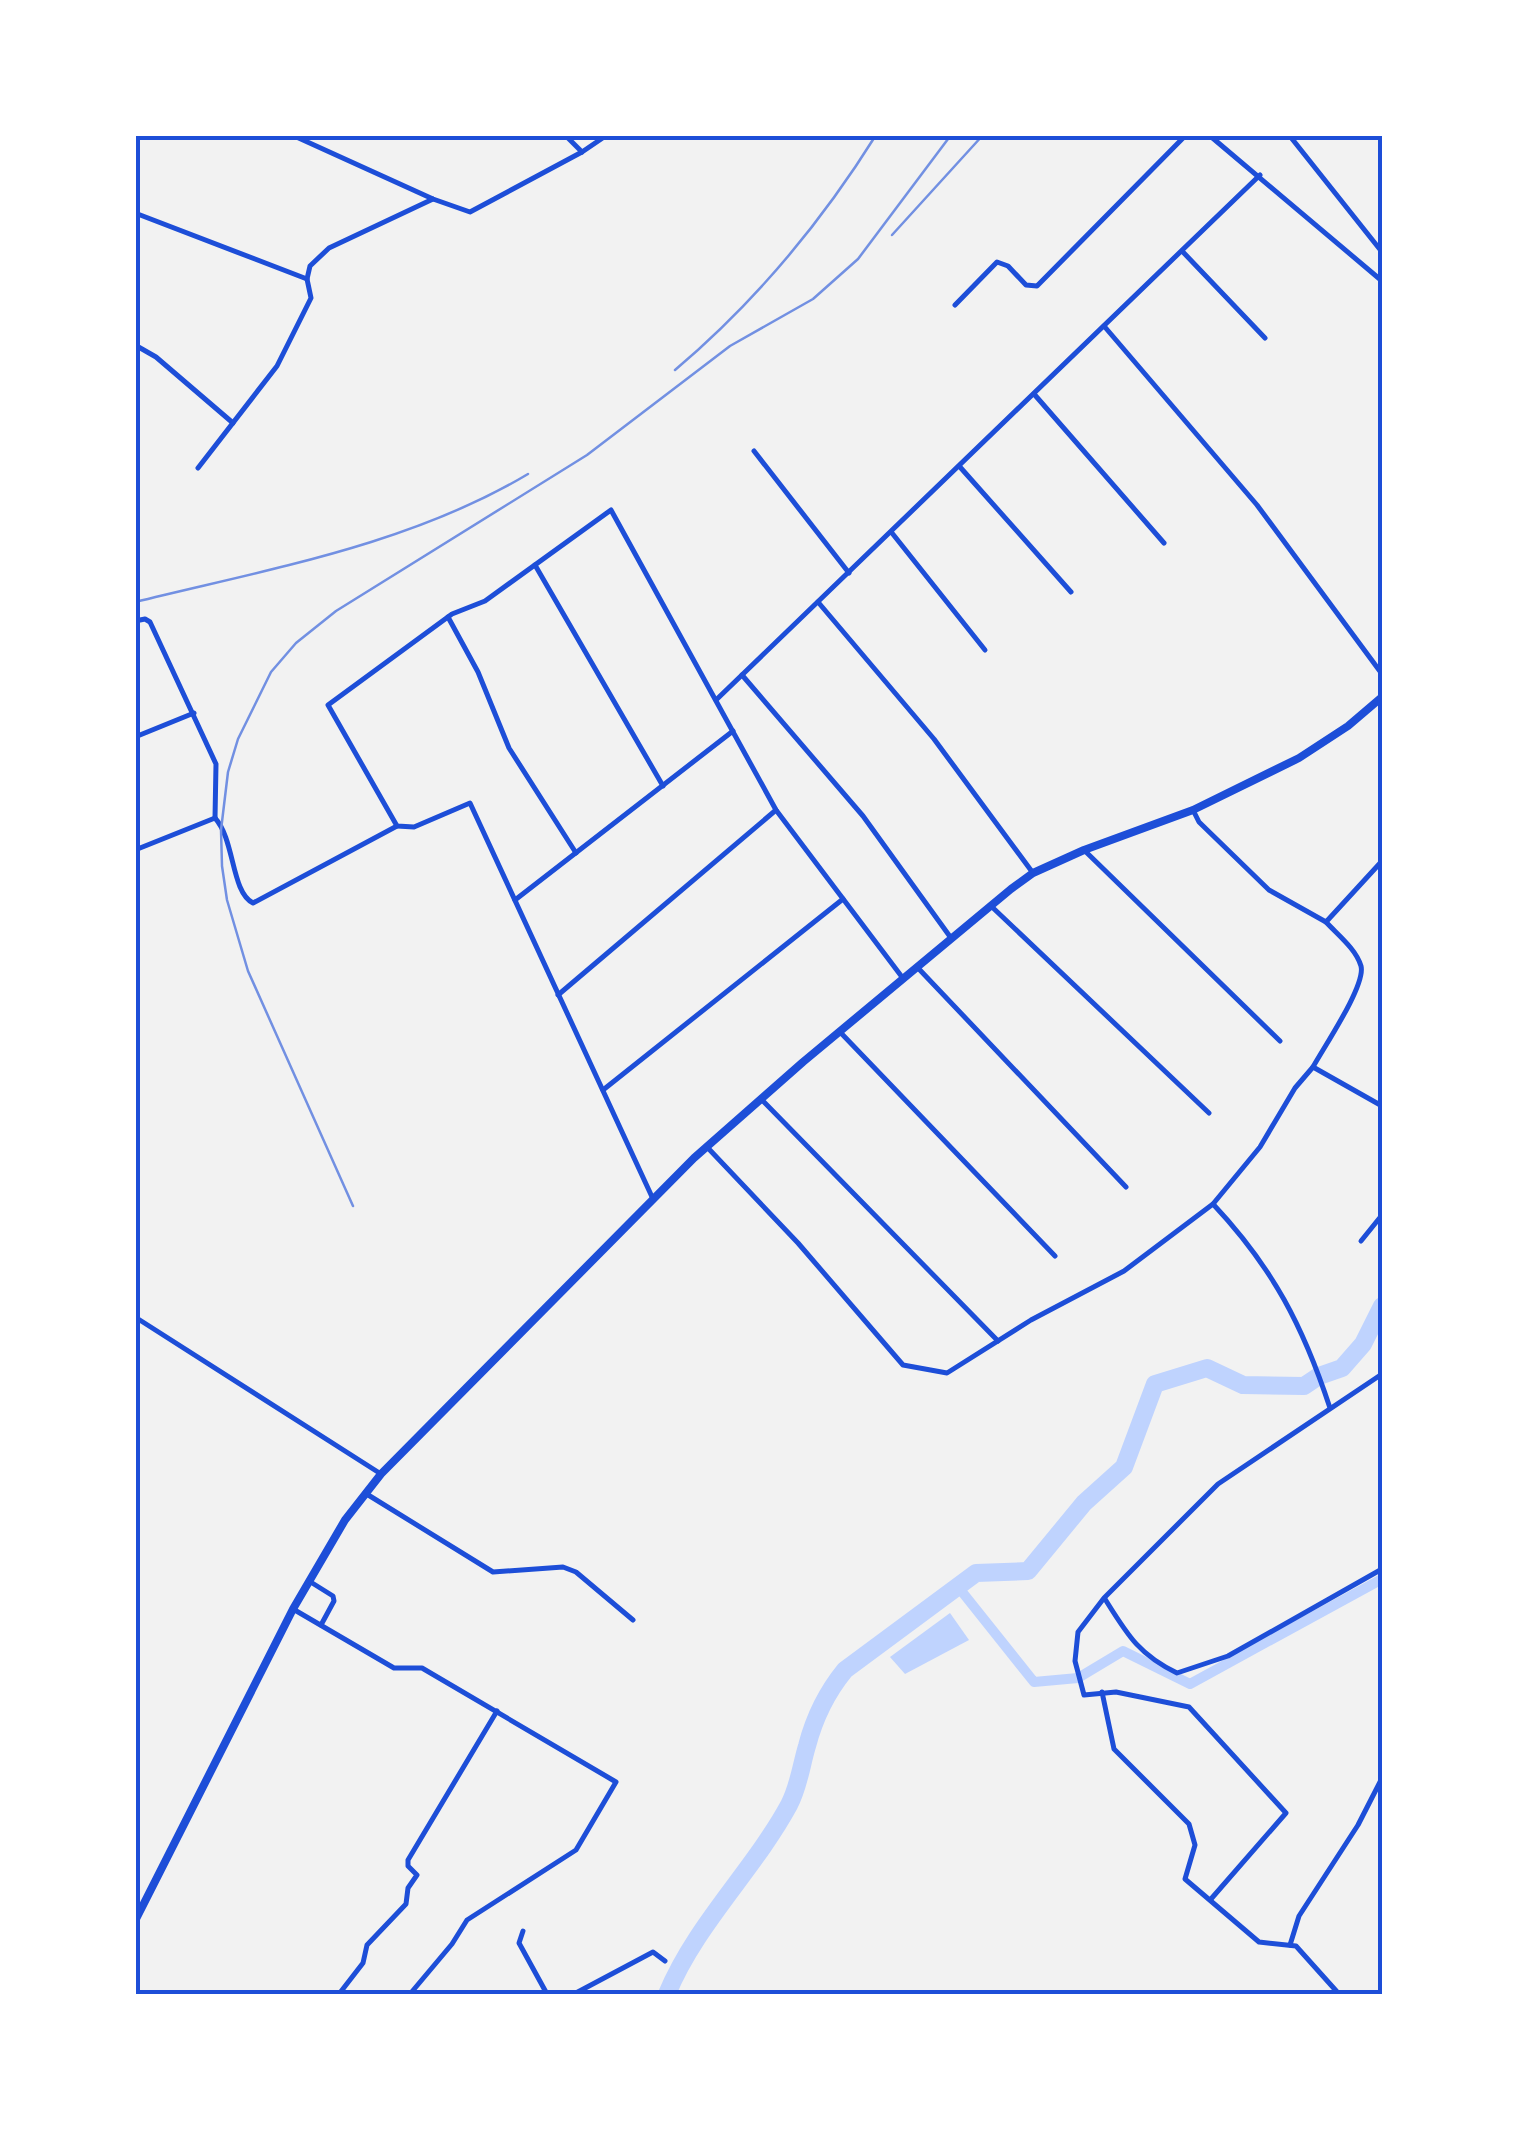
<svg xmlns="http://www.w3.org/2000/svg" width="1517" height="2129" font-family="'PT Sans',sans-serif">
<style>
.water{fill:#bfd3fe}
.lines{fill:none;stroke-linecap:round;stroke-linejoin:round}
.canal{stroke:#bfd3fe;stroke-width:10}
.river{stroke:#bfd3fe;stroke-width:18}
.minor{stroke:#1d4ed8;stroke-width:5}
.secondary{stroke:#1d4ed8;stroke-width:8}
.rail{stroke:#7290e2;stroke-width:2.5}
.neatline{fill:none;stroke:#1d4ed8;stroke-width:4}
</style>
<rect width="100%" height="100%" fill="#f2f2f2"/>
<path class="water" d="M950,1613L969,1640L905,1674L890,1657Z"/>
<g class="lines">
<path class="canal" d="M959,1588L1034,1682L1078,1678L1123,1651L1190,1684L1382,1579"/>
<path class="river" d="M667,1994C696,1924 753,1871 789,1805C799,1786 801,1766 807,1746C814,1719 827,1692 845,1670L976,1573L1028,1571L1084,1503L1124,1467L1155,1384L1207,1368L1243,1385L1304,1386L1319,1376L1342,1368L1363,1344L1382,1306"/>
<g class="minor">
<path d="M292,135L433,199L470,212L582,152L607,135"/>
<path d="M565,135L582,152"/>
<path d="M1209,135L1382,281"/>
<path d="M1289,135L1382,252"/>
<path d="M135,213L307,279"/>
<path d="M1182,251L1265,338"/>
<path d="M955,305L997,262L1008,266L1026,285L1037,286L1186,135"/>
<path d="M1104,326L1257,505L1382,674"/>
<path d="M135,345L156,357L233,423"/>
<path d="M1034,394L1164,543"/>
<path d="M754,451L849,573"/>
<path d="M960,467L1071,592"/>
<path d="M198,468L277,366L311,298L307,279L310,266L329,248L433,199"/>
<path d="M892,533L985,650"/>
<path d="M535,565L663,786"/>
<path d="M818,602L934,739L1033,873"/>
<path d="M448,617L478,672L509,748L576,853"/>
<path d="M135,621L145,619L150,622L216,764L215,818"/>
<path d="M742,675L863,816L951,938"/>
<path d="M716,700L1260,175"/>
<path d="M135,737L194,713"/>
<path d="M1193,810L1199,822L1269,890L1326,922L1382,861"/>
<path d="M215,818C235,840 231,892 253,903L397,826"/>
<path d="M135,850L215,818"/>
<path d="M1084,850L1280,1041"/>
<path d="M515,900L733,731"/>
<path d="M991,906L1209,1113"/>
<path d="M1326,922C1338,935 1356,949 1361,966C1366,985 1324,1047 1313,1067L1382,1106"/>
<path d="M918,968L1126,1187"/>
<path d="M558,995L776,810"/>
<path d="M840,1032L1055,1256"/>
<path d="M603,1090L843,899"/>
<path d="M762,1100L998,1341"/>
<path d="M707,1147L798,1243L903,1365L947,1373L1031,1320L1124,1271L1213,1204L1260,1147L1295,1088L1313,1067"/>
<path d="M653,1199L470,803L414,827L397,826L328,705L452,614L485,601L611,510L776,810L902,977"/>
<path d="M1213,1204C1273,1268 1303,1326 1330,1408"/>
<path d="M1361,1241L1382,1215"/>
<path d="M135,1317L381,1474"/>
<path d="M365,1493L493,1572L563,1567L576,1572L633,1620"/>
<path d="M309,1581L333,1596L334,1601L321,1625"/>
<path d="M1105,1599C1127,1634 1138,1654 1177,1673L1228,1656L1382,1569"/>
<path d="M293,1609L394,1668H422L616,1782L576,1850L467,1920L452,1944L410,1994"/>
<path d="M1102,1692L1114,1749L1189,1824L1195,1845L1185,1879L1259,1942L1296,1946L1339,1994"/>
<path d="M1211,1899L1286,1813L1189,1707L1116,1692L1084,1695L1075,1661L1078,1632L1104,1598L1218,1484L1382,1374"/>
<path d="M523,1931L519,1943L547,1994"/>
<path d="M1290,1945L1299,1916L1358,1825L1382,1778"/>
<path d="M339,1994L363,1963L367,1945L406,1904L408,1888L417,1875L408,1866V1860L497,1711"/>
<path d="M574,1994L653,1952L665,1961"/>
</g>
<path class="secondary" d="M135,1921L293,1609L345,1520L381,1474L694,1158L803,1062L1011,889L1033,873L1084,850L1193,810L1299,758L1348,726L1382,697"/>
<g class="rail">
<path d="M892,235L983,135"/>
<path d="M675,370C754,303 821,223 876,135"/>
<path d="M135,602C268,569 409,545 528,474"/>
<path d="M353,1206L248,971L227,900L222,866L221,830L228,772L238,739L271,672L296,643L336,611L587,455L730,346L813,299L858,259L951,135"/>
</g>
</g>
<rect width="1517" height="2129" fill="none" stroke="#ffffff" stroke-width="275"/>
<rect x="138" y="138" width="1242" height="1854" class="neatline"/>
</svg>
